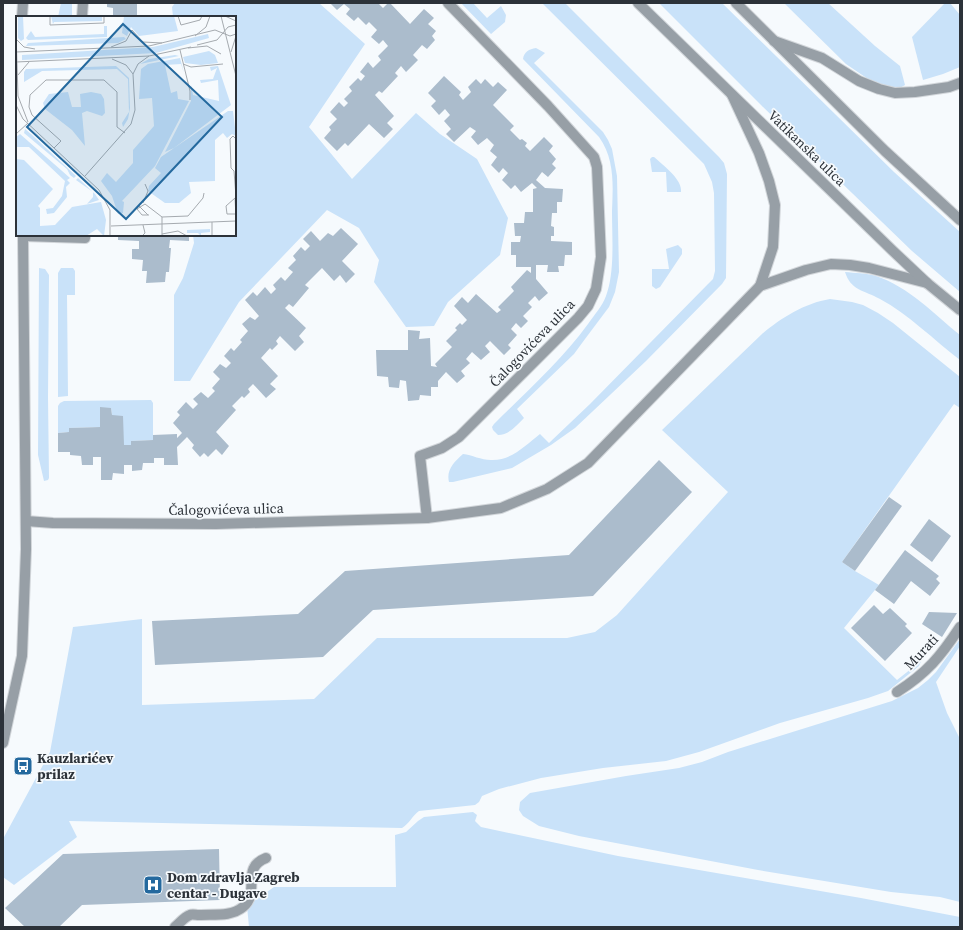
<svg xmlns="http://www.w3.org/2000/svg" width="963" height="930" font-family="'Source Serif 4',serif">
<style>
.green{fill:#c9e2f9}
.building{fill:#abbccc}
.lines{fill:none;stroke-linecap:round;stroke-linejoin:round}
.service-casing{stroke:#d2d6da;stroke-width:12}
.minor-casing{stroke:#d2d6da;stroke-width:12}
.tertiary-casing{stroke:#d2d6da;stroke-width:12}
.service{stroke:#979fa6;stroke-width:10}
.minor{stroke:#979fa6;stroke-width:10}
.tertiary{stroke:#979fa6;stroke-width:10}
.labels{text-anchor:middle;stroke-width:3.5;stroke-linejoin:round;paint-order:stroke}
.street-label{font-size:14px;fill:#2c3239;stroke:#f6fafd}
.poi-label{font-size:14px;font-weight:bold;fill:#2c3239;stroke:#f6fafd;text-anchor:start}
.inset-road{fill:none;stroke:#a5aaaf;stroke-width:1}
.view{fill:#24699e;fill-opacity:0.15;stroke:#24699e;stroke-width:2}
.inset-edge{fill:none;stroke:#2c3239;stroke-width:2}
</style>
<rect width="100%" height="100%" fill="#f6fafd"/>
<g class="green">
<path d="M61,3H72V17H58Z"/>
<path d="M175,3H319L365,44L309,127L352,179L416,113L440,134L477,159L508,218L500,255L448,302L434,326L406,327L374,282L379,260L359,228L327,210L239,302L190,381H174V295L183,278L194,243L193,235H235V17H173L172,7Z"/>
<path d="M461,3H473L487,18L501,6L506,15L505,22L491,34Z"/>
<path d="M542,3H565L719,157L724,163L727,174L726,278L722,284L646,361L575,428L551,445L512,468L453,482H449C446,470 454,462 463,454C472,455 481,460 491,460C511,461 526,445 540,434L549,443L590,404L708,284L713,279L715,271L714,193L712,182L704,164Z"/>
<path d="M659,3H722L894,172L960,232V292L912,251L761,105Z"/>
<path d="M784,3H828L875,46L900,66L905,85L898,89L871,81L846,64Z"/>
<path d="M945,3H950L960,15V67L943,74L923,80L912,37Z"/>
<path d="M536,48L545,53L534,63L603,132L608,140L612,149L617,176L619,272L615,292L609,307L585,339L574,354L517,409L524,418C517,425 509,435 498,435L493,430L492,427L494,424C526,392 561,361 588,324C594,315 602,307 606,296C615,272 612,237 612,211C613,186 615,159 599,137L523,59C524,52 529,49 536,48Z"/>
<path d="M652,157H654C663,165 683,180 681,192H667L666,172H652L650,159Z"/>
<path d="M678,245L682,249V254L660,287L656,289L652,286V269H669L666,249Z"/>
<path d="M39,268L45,269L49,275L48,397L49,478L48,480L44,481L38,455Z"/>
<path d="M61,268H73L75,271V295H67L68,396L58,397V273Z"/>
<path d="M845,272C855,273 866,273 876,276C909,287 934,314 960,335V360C934,340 908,314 880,299C864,290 851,291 845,272Z"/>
<path d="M830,299L852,302L863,305L878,313L893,323L960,377V408L954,404L842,562L855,571L879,585L844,628L897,680L921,661L919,666L888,691L868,698L780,723L699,752L666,761L603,768L541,778L499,789L482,796L479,802L475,805L419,811C412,816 409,824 402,828L69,821L77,837L14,885L3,877V839L50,752L73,627L142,619V705L314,699L377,638H567L595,632L617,615L728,492L662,430L762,334C781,318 805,303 830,299Z"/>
<path d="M151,400L153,403V440L131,441V445H124L112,415L111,408H100V427L69,428V432L58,433V406L60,403L64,401Z"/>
<path d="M960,639V646L936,682L947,713L960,739V902L940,897L891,892L758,870L579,836L539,826L523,816L519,810L520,802L530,793L626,776L679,768L702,762L728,752L892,701L918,688L928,680L936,672Z"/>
<path d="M473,812L477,815L475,821L481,827L618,856L861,898L960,917V927H249L247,906L274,887H396L395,835L406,832L418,821L424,817Z"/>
</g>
<g class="building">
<path d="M107,3H137V17H113V8L107,7Z"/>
<path d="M330,3H378L383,8L388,3H390L410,24L424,9L434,18L428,24L436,31L432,36L435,40L427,49L422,45L413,55L418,60L406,72L401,66L395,73L398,76L382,93L379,91L375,95L394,116L387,123L393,129L384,138L369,124L348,146L345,143L337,151L324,138L331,130L329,127L337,119L330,112L339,102L344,107L348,103L344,99L352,91L349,87L358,78L361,81L365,76L360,72L368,62L373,68L381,60L378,56L388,46L383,40L379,44L371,37L377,30L369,22L366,25L358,17L354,21L346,14L350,9L344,4L337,10Z"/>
<path d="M444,76L461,92L459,95L463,100L471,92L468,87L476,79L481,84L485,79L493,87L498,82L507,90L493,105L514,126L510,130L520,140L522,139L527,143L525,146L530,151L544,137L553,146L549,151L556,159L552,164L556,168L548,177L542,172L536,180L545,188L563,189L562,202H557V213H552L551,226L554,227V236H551V241L572,242V255H565L564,266H558L559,272H547L548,265H536V279L548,293L539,301L535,296L528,303L532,307L523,316L528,321L521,328L516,323L511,329L517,335L508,345L511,348L504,355L490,341L485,346L490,352L481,360L472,352L466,359L470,363L461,371L465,376L457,383L446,372L438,381V387H431V396L420,395L419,400L408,401L406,381L400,380L399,388L389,387L388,377L377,376L376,350H408V330L420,331L419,339L430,338L431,366L437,367L435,364L452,347L446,341L457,330L455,328L460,323L462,325L467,320L454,306L462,297L468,303L476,294L497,313L501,310L498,307L514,291L511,287L527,270L531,273V267H516V255H511V242H520L521,236H515L514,223H524L525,212H533V189L537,188L532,183L521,192L515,185L511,189L502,180L508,173L503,168L499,173L491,165L497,157L490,151L494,145L487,138L478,145L471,137L476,131L470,127L454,142L446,134L451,129L444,121L450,115L445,109L439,115L431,106L436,101L428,93Z"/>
<path d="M341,228L358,244L342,261L355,274L346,283L340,275L334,281L322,268L305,285L309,288L293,307L289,304L285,308L306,328L299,336L304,342L295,351L280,336L276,341L278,344L272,350L270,348L261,358L278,376L270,384L276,389L266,398L253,384L248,389L250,392L244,398L242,396L232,406L236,410L216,432L229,446L222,455L216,449L208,457L204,453L200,457L192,448L194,445L187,437L177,447L178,465H164V458H154V463H143L142,470L132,471V465H124V474L113,473L112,480H101V457H93V465H82L81,456L70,455V452H58V433L69,432V428L100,427V407L111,408L112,415L123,416L124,445H131V441L153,440V435L177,434V438L182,433L173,423L180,415L177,412L186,402L193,409L198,404L193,399L201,392L208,398L215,391L212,388L220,379L213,372L220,364L226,368L231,363L224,356L231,348L234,351L242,342L240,340L248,331L242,324L250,317L255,320L259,316L245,300L253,292L257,296L265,287L271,294L276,289L273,285L281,277L285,281L293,272L288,268L296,260L293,256L301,247L305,251L310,246L303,239L311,231L320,241L328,233L333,236Z"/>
<path d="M118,235H189V241L170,240L169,248H171L169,272H166L165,282L146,283L147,271H142L143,260L132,259V249H139V241L118,240Z"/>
<path d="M659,460L692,492L593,596L373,610L323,657L155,665L152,621L298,614L345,571L569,555Z"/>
<path d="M889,497L902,506L855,571L842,562Z"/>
<path d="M929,519L951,536L932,562L910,545Z"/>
<path d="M905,550L939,576L936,579L940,583L930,596L911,581L894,604L875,590Z"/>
<path d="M874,605L883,614L890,608L907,624L905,626L912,633L885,661L851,628Z"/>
<path d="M929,612L957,613L942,637L922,624Z"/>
<path d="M219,849L220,900L82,905L59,927H25L5,908L63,854Z"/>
</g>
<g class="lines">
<g class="service-casing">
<g id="service">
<path d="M82,17L83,3"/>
<path d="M774,41L822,58L859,81L879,89L895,93L915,92L949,87L960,83"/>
<path d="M23,236L85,238V235"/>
<path d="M427,518L420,456L442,448L459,437L578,318L588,306L596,289L601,257L597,167L594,157L548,106L448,3"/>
<path d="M175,927C180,923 184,917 190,915C192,914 196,915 199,915C214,914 231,917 243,907C261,892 240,868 266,858"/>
</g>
</g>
<g class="minor-casing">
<g id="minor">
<path d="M732,95L759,153L769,181L775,205L773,247L760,286"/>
<path d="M26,521L53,523L216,524L427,518L501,508L547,489L588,463L760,286L806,270L831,264L850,265L869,268L927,283"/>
<path d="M897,692C927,673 941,656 960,627"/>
</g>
</g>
<g class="tertiary-casing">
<g id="tertiary">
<path d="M638,3L893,251L927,283L960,310"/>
<path d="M736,3L885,151L960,220"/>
<path d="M22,17L23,3"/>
<path d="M3,743L22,656L26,549L23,235"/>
</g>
</g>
<use href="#service" class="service"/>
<use href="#minor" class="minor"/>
<use href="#tertiary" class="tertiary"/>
</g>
<defs>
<g id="bus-square" transform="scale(1)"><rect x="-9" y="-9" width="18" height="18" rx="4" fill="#24699e" stroke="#f6fafd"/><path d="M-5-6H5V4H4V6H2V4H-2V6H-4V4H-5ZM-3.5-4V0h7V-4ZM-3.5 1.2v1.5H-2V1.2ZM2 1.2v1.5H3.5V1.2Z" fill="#fff"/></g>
<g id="hospital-square" transform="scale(1)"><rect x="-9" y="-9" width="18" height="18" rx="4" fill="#24699e" stroke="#f6fafd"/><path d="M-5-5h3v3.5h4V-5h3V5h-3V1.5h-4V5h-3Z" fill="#fff"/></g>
</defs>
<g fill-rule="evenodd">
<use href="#bus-square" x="23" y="766"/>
<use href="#hospital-square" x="153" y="885"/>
</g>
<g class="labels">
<g class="street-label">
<text transform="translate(807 148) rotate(44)" y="5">Vatikanska ulica</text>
<text transform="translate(532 343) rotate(-46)" y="5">Čalogovićeva ulica</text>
<text transform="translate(226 509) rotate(-1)" y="5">Čalogovićeva ulica</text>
<text transform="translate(921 652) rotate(-47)" y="5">Murati</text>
</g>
<g class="poi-label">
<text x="37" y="763">Kauzlarićev<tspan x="37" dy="16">prilaz</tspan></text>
<text x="167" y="882">Dom zdravlja Zagreb<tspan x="167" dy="16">centar - Dugave</tspan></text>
</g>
</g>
<g transform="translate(16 16)">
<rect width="220" height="220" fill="#f6fafd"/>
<path d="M2,0H7L8,23L5,25L2,22ZM35,0H86V5L38,6L37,8ZM108,0H158L162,15L123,20L115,11L111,20L106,17ZM88,10H91V21L12,24L10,22L15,15L19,21L88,18ZM192,18L193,22L140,37L6,44V39L137,31ZM108,21L110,23L102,27L10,30L12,27ZM193,35L199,39L202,47L185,49L169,47L167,41ZM159,39L163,40L124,48L133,43ZM164,42L168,57L165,48L149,49L155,77L161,75L162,83L173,85L139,150L106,185L108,186L107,197L102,198L96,180L85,165L91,157L100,166L117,147V134L138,110L136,82L123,83L125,53L132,48ZM100,50L113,62L114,92L112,103L107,111L106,107L113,96L112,63L101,53L26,55L8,66V56L10,53ZM202,50L215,89L158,132L149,136L175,85V69L177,79L203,85L202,64L185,67L184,64L197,63L201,52L195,55L194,51ZM52,76L56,91H65L64,78L75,76L85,78L88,83L89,97L86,100L71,95L66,97L69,130L56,114L29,93L27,87L33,78ZM212,95L211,122L207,117L199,124V165L173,166L175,177L163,187H149L132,175L133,170L145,157L139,152L145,141ZM212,95H217L220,120L216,118L211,122ZM9,113L15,118L60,160L58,162L54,159L51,153L8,117ZM4,118L54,162L51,164L54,167L50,171L51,181L38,197L31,198L30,193L37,192L46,180L49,165L13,131H0V121ZM0,143L8,144L37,173L22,190L24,192V210L39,209L56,191L85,186L90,204L88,220L81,213L70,220H0ZM62,162L79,178L83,184L71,188L77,181V176L60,164ZM194,213V216L185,217V220L182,217H171V214Z" fill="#c9e2f9"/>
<path class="inset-road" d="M34,0V9L88,7V0M162,0L165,9L184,4L186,0M205,0L220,60M209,0L220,5M116,14L127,26L146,27M0,16L2,80L12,106M179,20L190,11L194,0M1,24L8,31L19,33M181,29L201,24L212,11L220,9M95,31L110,25L116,14M172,32L191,30L205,38M164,34L174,75V84M0,36L133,30L199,14L214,20L220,18M215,36L220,20M96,43L110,49L117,58M0,46L133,40L175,31M167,48L175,51L207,48M2,59L13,46M0,89L7,103L83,174L94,194V220M0,118L12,107M220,123L217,120L214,123L215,152L218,155L220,181M38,132L45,125L16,99L13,91L14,79L30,64H88L101,76V111L109,117M69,160L115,108L119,94L117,58L122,48L133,40M219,182L210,190L211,198H220M219,182L220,201M127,187L132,175L129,168M123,190L132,199M133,199H126L121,193L129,188L146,201V220M146,201L172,200L187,182L188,177M196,206V220M95,210L220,205M146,218L162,215L171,220M126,220L129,217L127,209"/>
<path class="view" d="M107,8L206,101L110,203L11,111Z"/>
<rect width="220" height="220" class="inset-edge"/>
</g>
<rect width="963" height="930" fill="none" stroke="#2c3239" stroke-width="8"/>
</svg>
